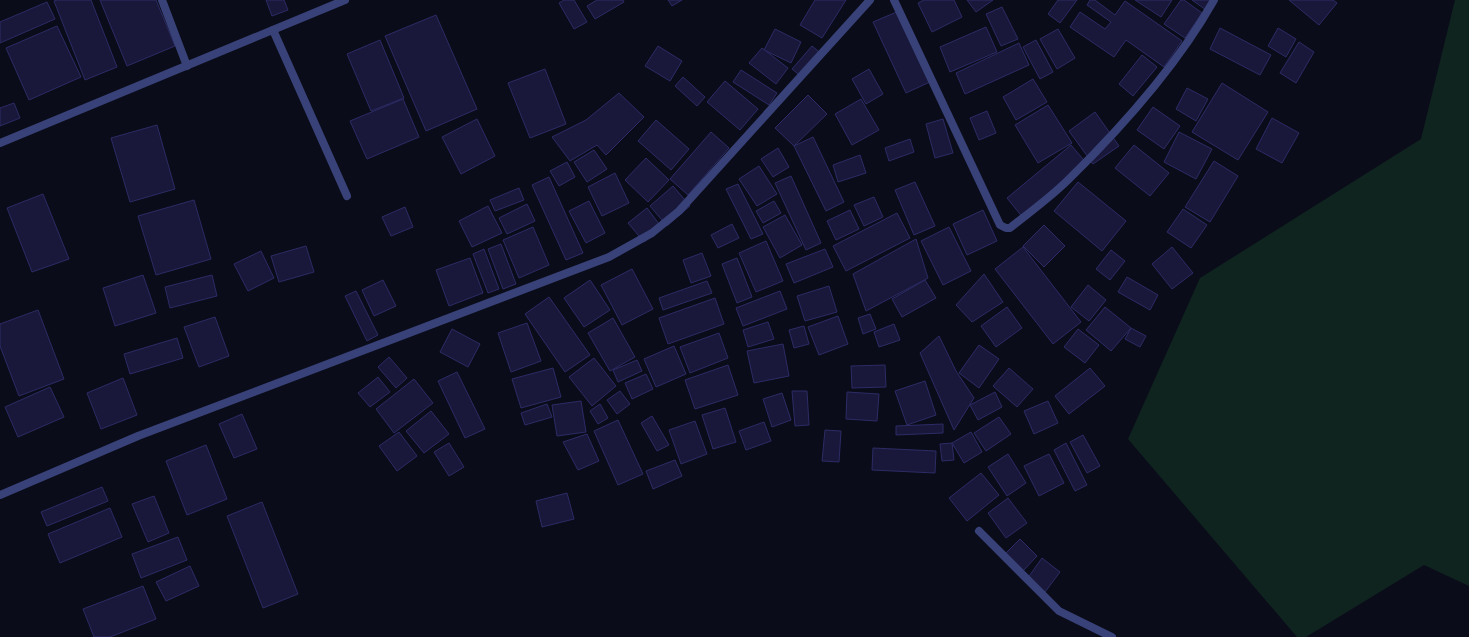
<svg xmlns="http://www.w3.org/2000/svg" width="1469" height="637" font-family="'DejaVu Sans',sans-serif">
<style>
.green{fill:#0f241f}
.building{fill:#19183a;stroke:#2c2b65}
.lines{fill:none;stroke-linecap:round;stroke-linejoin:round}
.lane{stroke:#384278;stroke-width:8}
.street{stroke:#384278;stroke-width:8}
</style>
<rect width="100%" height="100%" fill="#0b0c1a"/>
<path class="green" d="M1455,0H1469V586L1424,565L1306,637H1297L1128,439L1200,278L1421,139Z"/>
<g class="building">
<path d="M57,0H91L117,67L85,80L54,1Z"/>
<path d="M100,0H156L175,46L127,66Z"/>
<path d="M266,0H284L288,10L272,16Z"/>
<path d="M564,0H574L587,22L574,29L559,3Z"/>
<path d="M597,0H623L624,2L595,19L587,6Z"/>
<path d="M668,0H682L672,6Z"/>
<path d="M815,0H846L822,38L800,25Z"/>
<path d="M924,0H954L962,17L932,32L918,3Z"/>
<path d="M967,0H993L976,12Z"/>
<path d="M1058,0H1077L1060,23L1048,14Z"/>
<path d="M1090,0H1095L1115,15L1125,1L1182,41L1164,67L1126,40L1114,57L1070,27L1080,12L1105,29L1111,22L1087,5Z"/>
<path d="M1135,0H1172L1161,17Z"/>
<path d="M1181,0H1184L1202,13L1185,38L1164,24Z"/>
<path d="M1192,0H1212L1206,10Z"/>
<path d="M1289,0H1333L1337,3L1319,25Z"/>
<path d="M47,2L55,19L0,43V22Z"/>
<path d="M1002,7L1018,39L1001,46L986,14Z"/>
<path d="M899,11L932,81L906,93L873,22Z"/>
<path d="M436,15L477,109L426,131L385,36Z"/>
<path d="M57,26L81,77L29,100L6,48Z"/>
<path d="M986,27L997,52L950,72L940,47Z"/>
<path d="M1220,28L1271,55L1260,75L1210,49Z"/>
<path d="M1278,28L1296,39L1286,57L1268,46Z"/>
<path d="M775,29L801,42L791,63L764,50Z"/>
<path d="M1058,29L1075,58L1057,69L1040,39Z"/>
<path d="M380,40L404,98L371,111L347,54Z"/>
<path d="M1036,40L1053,72L1040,79L1023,47Z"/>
<path d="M1299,42L1314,52L1296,83L1280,73Z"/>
<path d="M1019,43L1029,65L965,94L956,73Z"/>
<path d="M658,46L682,61L670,81L645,66Z"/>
<path d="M812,46L823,55L803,78L792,69Z"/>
<path d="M762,48L788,68L776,84L749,63Z"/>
<path d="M1142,55L1157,67L1133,96L1119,84Z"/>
<path d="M545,69L566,124L530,138L508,83Z"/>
<path d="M869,69L883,94L866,104L852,79Z"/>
<path d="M741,70L777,93L769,105L733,82Z"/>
<path d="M683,77L705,97L697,106L675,86Z"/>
<path d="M1033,79L1047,102L1016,120L1003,97Z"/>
<path d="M725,81L758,109L740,130L707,102Z"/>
<path d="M1222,83L1268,112L1238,160L1192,132Z"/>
<path d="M1187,88L1208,99L1196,121L1176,109Z"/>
<path d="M619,93L644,117L606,155L597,145L570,161L552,137L586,120Z"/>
<path d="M808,95L827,114L794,146L775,128Z"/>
<path d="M403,99L419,137L367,159L350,121Z"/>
<path d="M861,99L879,130L852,145L835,114Z"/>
<path d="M14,103L20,118L0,126V108Z"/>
<path d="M1048,105L1072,143L1038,163L1015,125Z"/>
<path d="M1153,107L1180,126L1164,149L1137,130Z"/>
<path d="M987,111L996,133L979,140L970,118Z"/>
<path d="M1095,112L1119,146L1093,164L1069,131Z"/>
<path d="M1272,118L1299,133L1282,163L1256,149Z"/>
<path d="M477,119L495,156L461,174L442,137Z"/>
<path d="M943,119L953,153L935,158L926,124Z"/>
<path d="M656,120L689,149L671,170L638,141Z"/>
<path d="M157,125L175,189L130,202L111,138Z"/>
<path d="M711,132L729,148L688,195L670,179Z"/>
<path d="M1179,132L1212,149L1196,179L1164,162Z"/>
<path d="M813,137L844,202L826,211L794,146Z"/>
<path d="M910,139L914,152L889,161L885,148Z"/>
<path d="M1071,145L1088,165L1024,219L1007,198Z"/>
<path d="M1134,145L1169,173L1150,196L1115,168Z"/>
<path d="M778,148L789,167L773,177L761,159Z"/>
<path d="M594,150L607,169L587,182L574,162Z"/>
<path d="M860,155L866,173L838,182L833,165Z"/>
<path d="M646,158L669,180L648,202L625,180Z"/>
<path d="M1214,161L1238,176L1210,222L1185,207Z"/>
<path d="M567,162L575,177L559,186L550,171Z"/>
<path d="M759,166L777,194L757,206L739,179Z"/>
<path d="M615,173L629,203L602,216L588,187Z"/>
<path d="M791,176L821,243L806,250L775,183Z"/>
<path d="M549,177L583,253L566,260L532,185Z"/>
<path d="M915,182L935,226L914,235L895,190Z"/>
<path d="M1078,182L1126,221L1102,251L1054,211Z"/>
<path d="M738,184L763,234L751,239L726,189Z"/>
<path d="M673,186L690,206L667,226L650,206Z"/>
<path d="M519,188L524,200L495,211L490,200Z"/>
<path d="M43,194L69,259L32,272L7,208Z"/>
<path d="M874,197L883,217L864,226L854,205Z"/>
<path d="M194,200L211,259L156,275L138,216Z"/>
<path d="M589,201L605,233L586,243L569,211Z"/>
<path d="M774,201L781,213L763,223L756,211Z"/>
<path d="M527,204L535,221L507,234L499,218Z"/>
<path d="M488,206L502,233L472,247L459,221Z"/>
<path d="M405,207L413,227L391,236L382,217Z"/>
<path d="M647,208L662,228L644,242L628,223Z"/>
<path d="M1183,209L1207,225L1191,248L1167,232Z"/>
<path d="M850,210L859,229L836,240L827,221Z"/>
<path d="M983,210L997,241L967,255L953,224Z"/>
<path d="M897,213L910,238L846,271L833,246Z"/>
<path d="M785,215L802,245L780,258L763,227Z"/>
<path d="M732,224L739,238L718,248L711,235Z"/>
<path d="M1044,225L1065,246L1044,267L1023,246Z"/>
<path d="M533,227L549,265L519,278L503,240Z"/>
<path d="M949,227L971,271L943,285L921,241Z"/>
<path d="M916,239L928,278L866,311L853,274Z"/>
<path d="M766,241L783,281L756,292L739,253Z"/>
<path d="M501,244L516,284L503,289L488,249Z"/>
<path d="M306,246L314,272L279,282L271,256Z"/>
<path d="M1023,247L1081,322L1053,344L995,269Z"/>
<path d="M1172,247L1193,273L1172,289L1152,264Z"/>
<path d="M484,249L499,289L488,293L473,254Z"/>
<path d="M825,249L833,267L794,283L786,264Z"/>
<path d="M1111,250L1125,261L1110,280L1096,269Z"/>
<path d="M261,251L274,278L248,291L234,264Z"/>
<path d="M702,253L711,276L691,283L683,260Z"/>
<path d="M470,258L483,293L449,306L436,270Z"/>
<path d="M737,258L752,297L737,303L722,264Z"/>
<path d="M632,269L653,309L622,325L601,285Z"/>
<path d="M984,274L1003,302L972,322L956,305Z"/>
<path d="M143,275L156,313L115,326L103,288Z"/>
<path d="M212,275L217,296L170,308L165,287Z"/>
<path d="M1127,277L1158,295L1150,310L1118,292Z"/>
<path d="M383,280L396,306L374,316L362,290Z"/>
<path d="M590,280L610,310L584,327L564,298Z"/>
<path d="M925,280L936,298L902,317L892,299Z"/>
<path d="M707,281L712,293L663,310L659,298Z"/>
<path d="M1088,285L1106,300L1089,321L1071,307Z"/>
<path d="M829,286L837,312L805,321L797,296Z"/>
<path d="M356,291L378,335L367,341L345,296Z"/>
<path d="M780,291L787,309L743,326L736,308Z"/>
<path d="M549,297L590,355L565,372L525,314Z"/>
<path d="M715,298L724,324L668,344L659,318Z"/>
<path d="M1007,307L1022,328L996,347L981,326Z"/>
<path d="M1105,307L1131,328L1111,351L1086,330Z"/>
<path d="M38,310L64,379L19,396L0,346V324Z"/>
<path d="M870,314L876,329L863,334L858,318Z"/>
<path d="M838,316L848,344L819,355L808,327Z"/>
<path d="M215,317L229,356L199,367L184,327Z"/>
<path d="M613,318L635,357L610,371L588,333Z"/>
<path d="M768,322L774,339L748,347L743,330Z"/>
<path d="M527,323L541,361L511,372L498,333Z"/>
<path d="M894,324L900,340L879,347L874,332Z"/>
<path d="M804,326L809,344L794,348L789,330Z"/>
<path d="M1131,328L1146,336L1140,347L1125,339Z"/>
<path d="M452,329L480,344L468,367L440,352Z"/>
<path d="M1078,329L1099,345L1085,363L1064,347Z"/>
<path d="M719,333L728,358L690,373L680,347Z"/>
<path d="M939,336L956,371L974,398L954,430L920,353Z"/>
<path d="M177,338L183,358L130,374L124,354Z"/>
<path d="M783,344L789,376L754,383L747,351Z"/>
<path d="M979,345L999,359L979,388L959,373Z"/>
<path d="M674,346L686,374L656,387L644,359Z"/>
<path d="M389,357L407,378L396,388L378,367Z"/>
<path d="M594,358L616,386L592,406L569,377Z"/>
<path d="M637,360L642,371L618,382L613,370Z"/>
<path d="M728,365L738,395L695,409L685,380Z"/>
<path d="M885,365L886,387L852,388L851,366Z"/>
<path d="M553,368L561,397L521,408L512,379Z"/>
<path d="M1009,368L1033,389L1017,407L993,386Z"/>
<path d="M1090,368L1105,386L1069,414L1055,396Z"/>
<path d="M457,372L485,429L465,438L438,381Z"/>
<path d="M646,374L653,389L632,399L625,383Z"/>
<path d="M378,377L390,392L370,407L358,393Z"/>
<path d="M123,378L137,415L101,429L87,393Z"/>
<path d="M414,379L433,403L394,433L376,409Z"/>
<path d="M925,381L936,415L907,425L895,391Z"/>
<path d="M50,387L64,417L18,437L5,407Z"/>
<path d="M620,391L630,404L617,414L607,400Z"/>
<path d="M792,391H807L809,425L795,426Z"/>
<path d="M847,392L879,394L877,421L846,419Z"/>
<path d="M995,392L1002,407L978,420L970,405Z"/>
<path d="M782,393L791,420L772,427L763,399Z"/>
<path d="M581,401L586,432L557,436L552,405Z"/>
<path d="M1048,401L1058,423L1034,434L1024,411Z"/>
<path d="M547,404L552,417L525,425L521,413Z"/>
<path d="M600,404L608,418L598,424L590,411Z"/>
<path d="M725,408L736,442L713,449L702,415Z"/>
<path d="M431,411L449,434L424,453L406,431Z"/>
<path d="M242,414L257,449L234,458L219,424Z"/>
<path d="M652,416L669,445L657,451L641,423Z"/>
<path d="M999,417L1011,434L986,451L974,433Z"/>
<path d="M618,420L643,474L618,485L594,431Z"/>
<path d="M695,421L707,454L681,464L669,430Z"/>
<path d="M764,422L771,441L746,450L739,431Z"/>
<path d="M943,424V433L896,435V426Z"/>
<path d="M825,430L841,431L839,462L822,461Z"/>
<path d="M399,432L417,456L397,471L379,446Z"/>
<path d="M971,432L982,452L964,463L952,443Z"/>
<path d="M587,434L599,461L578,470L563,442Z"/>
<path d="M1083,435L1100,466L1087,473L1070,442Z"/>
<path d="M449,443L464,467L449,476L434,452Z"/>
<path d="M952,443L954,460L942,461L940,444Z"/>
<path d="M1066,443L1087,485L1075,491L1054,450Z"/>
<path d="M206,445L227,499L187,515L166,461Z"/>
<path d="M873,448L936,451L935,473L872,470Z"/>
<path d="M1008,454L1026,483L1007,496L988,467Z"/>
<path d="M1049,454L1064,483L1039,496L1024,466Z"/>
<path d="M675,460L682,476L653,489L646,471Z"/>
<path d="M981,473L999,495L967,521L949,498Z"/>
<path d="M102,487L108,501L47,526L41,512Z"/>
<path d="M567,493L574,519L542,527L536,501Z"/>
<path d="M154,496L169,533L148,542L132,504Z"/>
<path d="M1008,498L1027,523L1006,538L988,513Z"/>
<path d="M262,502L298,594L263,608L227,516Z"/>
<path d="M110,508L122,537L60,563L48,534Z"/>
<path d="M178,537L187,560L141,578L132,554Z"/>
<path d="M1020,539L1037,556L1023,571L1005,554Z"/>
<path d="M1042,558L1060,572L1045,592L1027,579Z"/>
<path d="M190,566L199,586L166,601L156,582Z"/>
<path d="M143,586L156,619L110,637H94L83,609Z"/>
</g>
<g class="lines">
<path class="lane" d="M162,0L187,66"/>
<g class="street">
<path d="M894,0L1000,225L1006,228H1010C1030,212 1051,197 1069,179C1121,128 1178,64 1214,0"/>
<path d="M273,30L347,196"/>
<path d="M0,143L345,0"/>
<path d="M0,495L138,436L609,257L652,233L679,211L870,0"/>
<path d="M979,531L1059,611L1112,637"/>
</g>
</g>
</svg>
